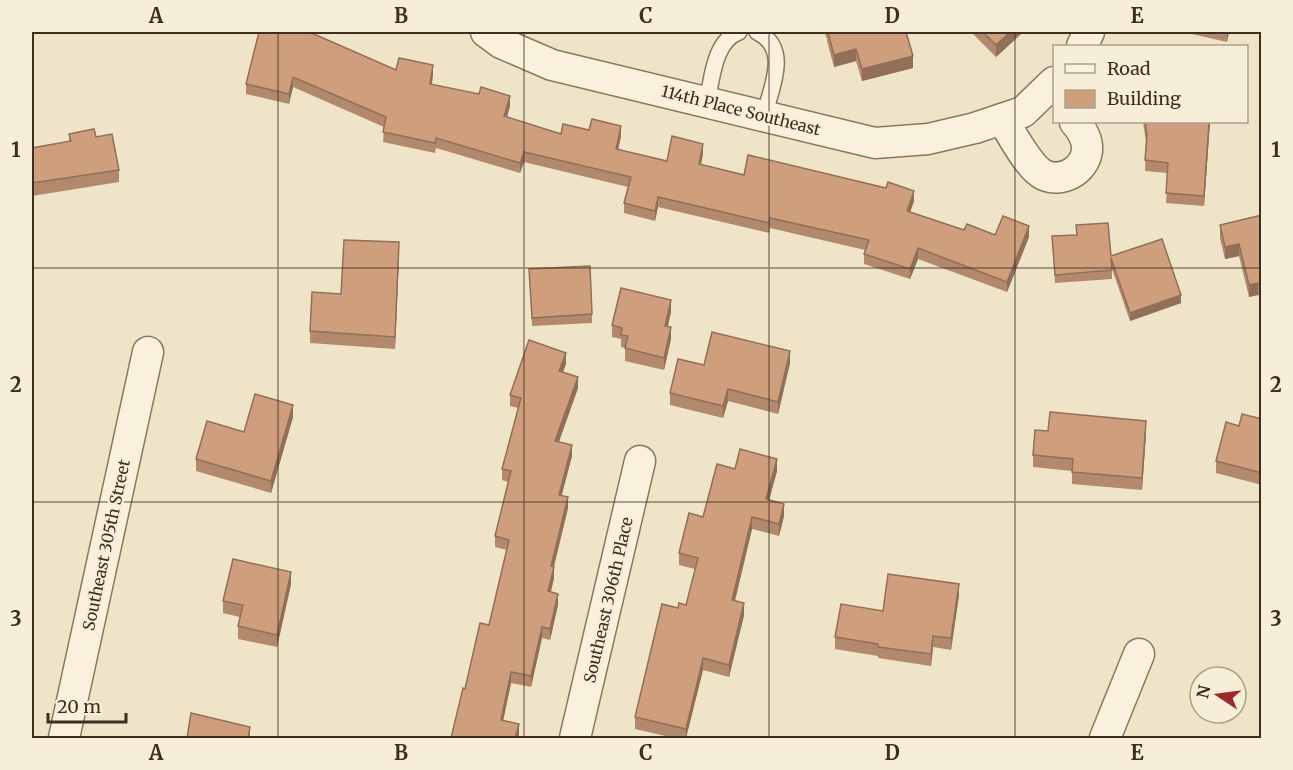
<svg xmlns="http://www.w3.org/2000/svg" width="1293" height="770" font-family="Merriweather,serif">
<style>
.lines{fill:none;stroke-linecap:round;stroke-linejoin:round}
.service-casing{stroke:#8d765c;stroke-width:18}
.minor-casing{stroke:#8d765c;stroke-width:33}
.service{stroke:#faf1dc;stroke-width:15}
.minor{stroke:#faf1dc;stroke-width:30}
.wall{fill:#b2896c}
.shaded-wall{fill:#916f58}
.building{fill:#cf9f7d;stroke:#916f58;stroke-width:1.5}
.grid{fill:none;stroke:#3d2e20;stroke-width:1.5;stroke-opacity:0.55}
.labels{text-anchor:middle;stroke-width:5;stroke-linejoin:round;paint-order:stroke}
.street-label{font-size:16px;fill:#3d2e20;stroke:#f7eed8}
.neatline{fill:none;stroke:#3d2e20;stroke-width:2}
.grid-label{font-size:20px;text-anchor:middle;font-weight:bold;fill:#3d2e20}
</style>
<rect width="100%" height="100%" fill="#f0e4c8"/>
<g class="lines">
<g class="service-casing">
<g id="service">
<path d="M757,32C791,48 771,88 764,116"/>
<path d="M707,102C712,79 714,41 739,32"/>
</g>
</g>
<g class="minor-casing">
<g id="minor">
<path d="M486,32L501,43L552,65L875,143L928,139L975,128L1023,112L1054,82"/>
<path d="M1082,46L1089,32"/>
<path d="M1002,119C1012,134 1029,168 1044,175C1062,183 1084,171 1087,151C1088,140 1082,130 1075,122"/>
<path d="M64,738L148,352"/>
<path d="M575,738L640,461"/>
<path d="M1105,738L1139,654"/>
</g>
</g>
<use href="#service" class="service"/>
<use href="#minor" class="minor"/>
</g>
<g class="wall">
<path d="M259,32L396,70L433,75L432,84L510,106L507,117L561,134L589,130L621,136L618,150L667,161L703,154L701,164L744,175L914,201L910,212L964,230L995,235L1029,237L1007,292L918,259L910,279L864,264V254L865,250L770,228L769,233L658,207L655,221L624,213V203L628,187L524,162L520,173L436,148L435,153L383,142L384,127L293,87L289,104L246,94V84Z"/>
<path d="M825,32H906L913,68L862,81L856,61L834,67L827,41V37L826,38Z"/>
<path d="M971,32H1023L996,57Z"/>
<path d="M1183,32H1229L1227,42Z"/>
<path d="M1143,122H1210L1204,206L1166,203L1168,173L1145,171L1146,142Z"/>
<path d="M69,134L96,137L119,170V182L32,196V148L69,141Z"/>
<path d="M1262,215V299L1258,295L1249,297L1239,256L1225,259L1220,238V225Z"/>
<path d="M1076,225L1111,256L1181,303L1130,321L1112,269V279L1055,283L1052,236L1076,235Z"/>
<path d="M399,255L395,349L310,343V331L341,294Z"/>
<path d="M529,269L592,314V323L532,326Z"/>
<path d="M671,312L668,326L671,339L664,370L625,361V348L621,347V339L612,337V325Z"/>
<path d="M790,363L778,414L728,401L723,418L670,405V393L704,365Z"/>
<path d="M566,364L563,372L578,388L559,442L572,456L561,496L568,508L554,567V578L551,592L558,605L550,640L542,638L531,687L511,683L503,720L519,735L465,689L489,625L507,550L495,547V536L508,482L502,480V469L518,408L510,406V395Z"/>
<path d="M293,417L271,493L196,471V459L244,432Z"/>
<path d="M1262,419V485L1216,473V461L1239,426Z"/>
<path d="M1048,431L1146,433L1142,490L1072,484V471L1033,467V455Z"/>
<path d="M735,469L777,471L769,500L784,516L779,536L752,529L735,601L744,615L729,677L703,670L686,738H674L635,729V717L678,608L686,605L695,569L679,565V553Z"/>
<path d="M291,584L277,647L238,639V626L240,617L223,613V601Z"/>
<path d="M959,595L951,650L933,647L931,666L878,658V656L835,649V637L883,611Z"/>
</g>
<g class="shaded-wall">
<path d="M1010,32H1023L996,57V45Z"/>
<path d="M1227,32H1229L1227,42Z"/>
<path d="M856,49V61L834,67V55Z"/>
<path d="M913,56V68L862,81V69Z"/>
<path d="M433,65V75L430,94V84Z"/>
<path d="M293,77V87L289,104V94Z"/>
<path d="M510,96V106L504,126V116Z"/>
<path d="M1209,122H1210L1204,206V196Z"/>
<path d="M621,126V136L616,159V149Z"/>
<path d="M703,144V154L699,174V164Z"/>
<path d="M524,152V162L520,173V163Z"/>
<path d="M914,191V201L907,221V211Z"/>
<path d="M658,197V207L655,221V211Z"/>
<path d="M1029,226V237L1007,292V282Z"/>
<path d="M399,242V255L395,349V337Z"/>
<path d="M1239,244V256L1225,259V247Z"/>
<path d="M918,248V259L910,279V269Z"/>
<path d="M1258,283V295L1249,297V285Z"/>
<path d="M1181,295V303L1130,321V313Z"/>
<path d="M671,300V312L665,338V326Z"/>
<path d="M671,327V339L664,370V358Z"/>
<path d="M790,351V363L778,414V402Z"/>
<path d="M566,353V364L559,382V371Z"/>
<path d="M578,377V388L555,452V441Z"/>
<path d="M728,389V401L723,418V406Z"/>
<path d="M293,405V417L271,493V481Z"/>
<path d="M1146,421V433L1142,490V478Z"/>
<path d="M572,445V456L559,506V495Z"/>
<path d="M777,459V471L766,511V499Z"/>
<path d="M568,497V508L551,577V566Z"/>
<path d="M784,504V516L779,536V524Z"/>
<path d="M752,517V529L732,612V600Z"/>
<path d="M554,567V578L548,602V591Z"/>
<path d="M291,572V584L277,647V635Z"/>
<path d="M959,584V595L951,650V638Z"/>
<path d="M558,594V605L550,640V629Z"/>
<path d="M744,603V615L729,677V665Z"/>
<path d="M542,627V638L531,687V676Z"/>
<path d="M933,636V647L931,666V654Z"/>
<path d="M703,658V670L686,738V729Z"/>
<path d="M511,672V683L501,731V720Z"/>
<path d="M519,724V735L518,738H515Z"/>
<path d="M250,727V738H248Z"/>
</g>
<g class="building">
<path d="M259,32H303L314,34L396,70L399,58L433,65L430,84L479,94L481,87L510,96L504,116L561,134L563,124L589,130L592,119L621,126L616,149L667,161L672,136L703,144L699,164L744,175L748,155L886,188L888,182L914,191L907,211L964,230L967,224L995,235L1003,216L1029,226L1007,282L918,248L910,269L864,254L869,240L770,218L769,223L658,197L655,211L624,203L631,177L524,152L520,163L436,138L435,143L383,132L386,117L293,77L289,94L246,84Z"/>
<path d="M828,32H906L913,56L862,69L856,49L834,55Z"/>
<path d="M983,32H1010L996,45Z"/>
<path d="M1145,122H1209L1204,196L1166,193L1168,163L1145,160L1147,135Z"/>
<path d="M94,129L96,137L112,134L119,170L32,183V148L71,141L69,134Z"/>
<path d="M1262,215V287L1258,283L1249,285L1239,244L1225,247L1220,225Z"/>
<path d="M1108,223L1111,256L1162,239L1181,295L1130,313L1111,258L1112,270L1055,275L1052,236L1077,235L1076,225Z"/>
<path d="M344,240L399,242L395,337L310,331L312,292L341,294Z"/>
<path d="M590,266L592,314L532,318L529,269Z"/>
<path d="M621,288L671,300L665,326L671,327L664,358L625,348L628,336L621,335L622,328L612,325Z"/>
<path d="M712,332L790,351L778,402L728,389L723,406L670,393L678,359L704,365Z"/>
<path d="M529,340L566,353L559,371L578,377L555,441L572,445L559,495L568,497L551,566L554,567L548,591L558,594L550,629L542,627L531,676L511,672L501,720L519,724L515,738H451L463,688L465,689L480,623L489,625L509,540L495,536L511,471L502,469L521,398L510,395Z"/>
<path d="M255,394L293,405L271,481L196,459L207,421L244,432Z"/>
<path d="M1050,412L1146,421L1142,478L1072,472L1073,459L1033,455L1035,430L1048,431Z"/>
<path d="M1242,414L1262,419V473L1216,461L1226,422L1239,426Z"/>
<path d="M740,449L777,459L766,499L784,504L779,524L752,517L732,600L744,603L729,665L703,658L686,729L635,717L662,604L678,608L679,603L686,605L698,558L679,553L689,513L703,517L717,464L735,469Z"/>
<path d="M233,559L291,572L277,635L238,626L243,605L223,601Z"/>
<path d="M888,574L959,584L951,638L933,636L931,654L878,647V644L835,637L841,604L883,611Z"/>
<path d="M191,713L250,727L248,738H187Z"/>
</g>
<path class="grid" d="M278,32V738M524,32V738M769,32V738M1015,32V738M32,268H1262M32,502H1262"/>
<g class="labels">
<g class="street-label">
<text transform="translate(741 110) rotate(14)" y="6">114th Place Southeast</text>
<text transform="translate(106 545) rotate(-78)" y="6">Southeast 305th Street</text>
<text transform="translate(608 600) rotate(-77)" y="6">Southeast 306th Place</text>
</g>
</g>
<rect width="1293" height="770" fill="none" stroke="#f7eed8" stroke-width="66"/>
<rect x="1053" y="45" width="195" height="78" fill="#f7eed8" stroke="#ada18e" stroke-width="1.5"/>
<rect x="1065" y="64" width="30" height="9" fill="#faf1dc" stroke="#ada18e" stroke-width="1.5"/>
<text x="1107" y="75" font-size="18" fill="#3d2e20">Road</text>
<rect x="1065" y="90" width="30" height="18" fill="#cf9f7d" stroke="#ada18e" stroke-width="1.5"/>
<text x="1107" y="105" font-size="18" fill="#3d2e20">Building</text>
<g transform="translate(1218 695) rotate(283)"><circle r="28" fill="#f7eed8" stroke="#ada18e" stroke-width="1.5"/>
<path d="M0-4.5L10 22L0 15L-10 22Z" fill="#9e2a2b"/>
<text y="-9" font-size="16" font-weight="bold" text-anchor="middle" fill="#3d2e20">N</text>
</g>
<path d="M48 713v9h78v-9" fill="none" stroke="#3d2e20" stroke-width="3"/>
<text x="57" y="713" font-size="18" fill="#3d2e20" stroke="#f7eed8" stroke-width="4.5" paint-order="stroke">20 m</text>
<rect x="33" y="33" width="1227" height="704" class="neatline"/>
<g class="grid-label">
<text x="156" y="23">A</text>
<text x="401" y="23">B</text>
<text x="646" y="23">C</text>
<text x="892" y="23">D</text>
<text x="1137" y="23">E</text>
<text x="16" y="157">1</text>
<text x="1276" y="157">1</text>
<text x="16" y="392">2</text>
<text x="1276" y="392">2</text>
<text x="16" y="626">3</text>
<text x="1276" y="626">3</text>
<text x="156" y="760">A</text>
<text x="401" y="760">B</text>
<text x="646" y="760">C</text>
<text x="892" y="760">D</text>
<text x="1137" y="760">E</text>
</g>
</svg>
